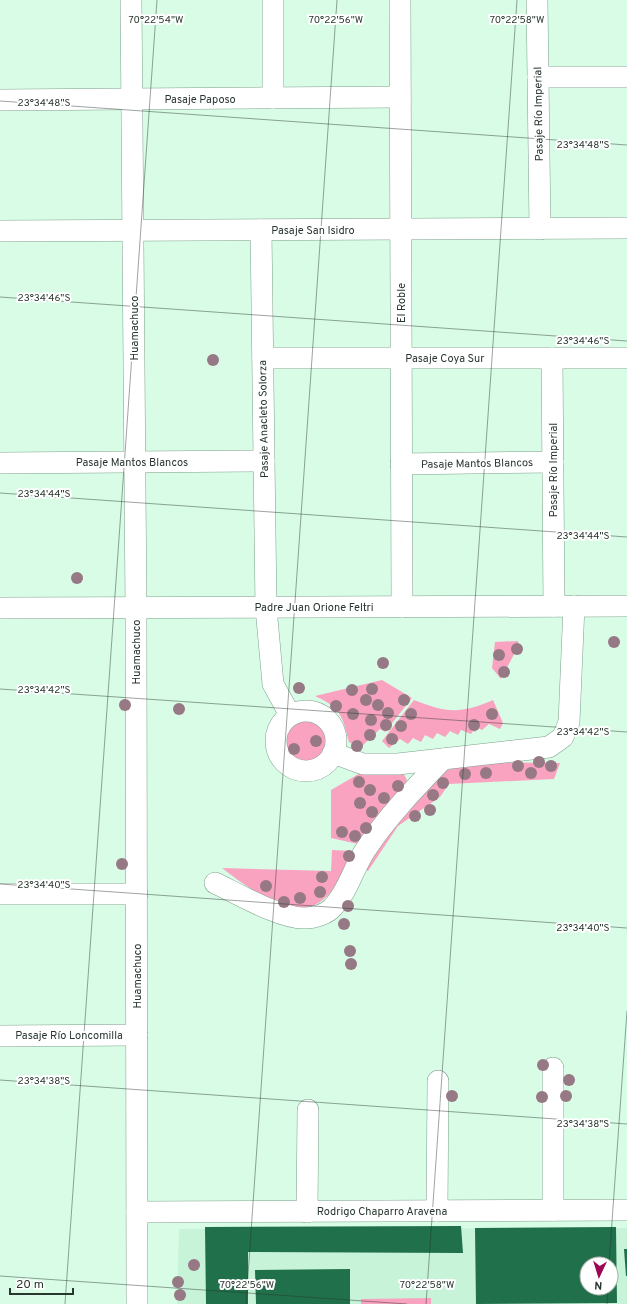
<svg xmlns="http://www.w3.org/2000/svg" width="627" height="1304" font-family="Overpass,sans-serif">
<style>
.built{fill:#c7f3d9;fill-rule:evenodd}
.green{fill:#f9a3c0}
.building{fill:#20704b;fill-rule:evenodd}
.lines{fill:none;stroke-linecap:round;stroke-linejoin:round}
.minor-casing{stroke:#7ea08c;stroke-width:22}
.minor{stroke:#fff;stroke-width:21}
.tree{fill:#977885}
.ticks{fill:none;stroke:#28362e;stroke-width:1;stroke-opacity:0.45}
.labels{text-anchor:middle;stroke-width:4;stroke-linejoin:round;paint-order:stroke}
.street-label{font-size:11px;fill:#28362e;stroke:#fff}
.ticks-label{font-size:10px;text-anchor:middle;fill:#28362e;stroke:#fff;stroke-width:4;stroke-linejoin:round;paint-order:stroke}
</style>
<rect width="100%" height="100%" fill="#d8fce6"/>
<path class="built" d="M627,1228V1304H177L179,1229ZM587,1264H611V1288H587Z"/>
<g class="green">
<path d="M518,641L519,645L501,679L492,668L495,642Z"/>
<path d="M382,680L412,698L385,732L380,729L360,748L349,742C342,715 341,708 315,696Z"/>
<path d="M414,700C446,713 461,714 493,700L503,723L500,729L489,724L482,730L478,728L475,732L473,731L471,734L461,730L458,735L450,731L445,737L437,733L433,739L425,735L421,742L413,738L408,744L400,739L389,748L382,741Z"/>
<circle cx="306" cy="740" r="23"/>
<path d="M467,762L560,763L554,779L449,784L440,797L398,826L368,871L361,868L434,776Z"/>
<path d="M402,771L407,780L396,803L358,844L331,838V790L362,772Z"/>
<path d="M332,850L353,851C345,870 337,890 320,902C292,922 244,885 222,868L331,871Z"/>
<path d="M431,1298V1304H361V1299Z"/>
</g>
<g class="building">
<path d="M461,1226L463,1253L248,1252V1304H206L205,1227Z"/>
<path d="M616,1227L617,1303L476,1304L475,1228ZM587,1264H611V1288H587Z"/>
<path d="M624,1249H627V1276H626Z"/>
<path d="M350,1269V1304H256L255,1270Z"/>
</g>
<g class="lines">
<g class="minor-casing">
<g id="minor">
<path d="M131,0L136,608L137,1304"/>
<path d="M273,0V98"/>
<path d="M400,0L402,607"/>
<path d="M537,0L540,229"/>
<path d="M538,77H627"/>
<path d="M0,100L400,97"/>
<path d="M261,230L266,608L273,684L290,715"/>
<path d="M0,231L627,228"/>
<path d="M263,358H627"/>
<path d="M552,358L554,606"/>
<path d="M0,463L264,461"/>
<path d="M401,464L553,462"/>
<path d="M0,608L627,606"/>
<circle cx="306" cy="741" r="30"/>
<path d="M333,753L363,764H398L549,747L563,737L569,722L574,606"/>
<path d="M215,883C238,894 281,919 305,918C314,918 327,914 333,907C349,890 353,868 366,849C388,816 415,788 443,759"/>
<path d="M0,894H137"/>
<path d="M0,1036L137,1035"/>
<path d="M553,1210V1068"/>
<path d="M437,1211L438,1081"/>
<path d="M137,1212L627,1210"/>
<path d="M307,1212L308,1110"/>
</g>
</g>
<use href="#minor" class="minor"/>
</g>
<g class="tree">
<circle cx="213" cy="360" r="6"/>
<circle cx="77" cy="578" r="6"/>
<circle cx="614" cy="642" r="6"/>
<circle cx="517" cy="649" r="6"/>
<circle cx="499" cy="655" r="6"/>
<circle cx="383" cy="663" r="6"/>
<circle cx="504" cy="672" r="6"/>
<circle cx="299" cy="688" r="6"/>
<circle cx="372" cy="689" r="6"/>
<circle cx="352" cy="690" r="6"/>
<circle cx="366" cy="700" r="6"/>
<circle cx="404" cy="700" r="6"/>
<circle cx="125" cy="705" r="6"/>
<circle cx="378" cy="705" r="6"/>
<circle cx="336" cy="706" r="6"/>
<circle cx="179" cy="709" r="6"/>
<circle cx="388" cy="713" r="6"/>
<circle cx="353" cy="714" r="6"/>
<circle cx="411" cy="714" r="6"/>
<circle cx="492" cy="714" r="6"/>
<circle cx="371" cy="720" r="6"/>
<circle cx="386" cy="725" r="6"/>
<circle cx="474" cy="725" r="6"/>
<circle cx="401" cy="726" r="6"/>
<circle cx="370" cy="735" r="6"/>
<circle cx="392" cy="739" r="6"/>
<circle cx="316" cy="741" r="6"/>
<circle cx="357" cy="746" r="6"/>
<circle cx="294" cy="749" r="6"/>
<circle cx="539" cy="762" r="6"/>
<circle cx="518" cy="766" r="6"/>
<circle cx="551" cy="766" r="6"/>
<circle cx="486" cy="773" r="6"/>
<circle cx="531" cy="773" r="6"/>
<circle cx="465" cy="774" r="6"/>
<circle cx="359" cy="782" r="6"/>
<circle cx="443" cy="783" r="6"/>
<circle cx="398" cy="786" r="6"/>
<circle cx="370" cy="790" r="6"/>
<circle cx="433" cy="795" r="6"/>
<circle cx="384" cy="798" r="6"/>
<circle cx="360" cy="803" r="6"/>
<circle cx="430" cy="810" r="6"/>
<circle cx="372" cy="812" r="6"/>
<circle cx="415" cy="816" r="6"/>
<circle cx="366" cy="828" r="6"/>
<circle cx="342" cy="832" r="6"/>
<circle cx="355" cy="836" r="6"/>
<circle cx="349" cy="856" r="6"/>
<circle cx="122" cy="864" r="6"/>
<circle cx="322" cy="877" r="6"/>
<circle cx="266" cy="886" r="6"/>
<circle cx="320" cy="892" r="6"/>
<circle cx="300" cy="898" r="6"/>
<circle cx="284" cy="902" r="6"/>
<circle cx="348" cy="906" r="6"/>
<circle cx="344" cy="924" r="6"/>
<circle cx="350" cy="951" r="6"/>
<circle cx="351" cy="964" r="6"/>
<circle cx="543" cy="1065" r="6"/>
<circle cx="569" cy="1080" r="6"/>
<circle cx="452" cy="1096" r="6"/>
<circle cx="566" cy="1096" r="6"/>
<circle cx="542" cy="1097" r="6"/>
<circle cx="194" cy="1265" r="6"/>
<circle cx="178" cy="1282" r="6"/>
<circle cx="180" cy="1295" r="6"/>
</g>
<path class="ticks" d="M0,101L627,145M0,297L627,341M0,493L627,537M0,689L627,732M0,884L627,928M0,1080L627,1124M609,1264L627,1011M0,1276L407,1304M65,1304L157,0M246,1304L337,0M426,1304L517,0M607,1304L608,1288"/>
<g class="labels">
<g class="street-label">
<text x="200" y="103">Pasaje Paposo</text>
<text transform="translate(538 114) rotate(-91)" y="4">Pasaje Río Imperial</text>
<text x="313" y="234">Pasaje San Isidro</text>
<text transform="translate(401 303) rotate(-90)" y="4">El Roble</text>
<text transform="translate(134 328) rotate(-90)" y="4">Huamachuco</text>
<text x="445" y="362">Pasaje Coya Sur</text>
<text transform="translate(263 419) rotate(-91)" y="4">Pasaje Anacleto Solorza</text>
<text x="132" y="466">Pasaje Mantos Blancos</text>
<text transform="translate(477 463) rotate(-1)" y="4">Pasaje Mantos Blancos</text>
<text transform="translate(553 470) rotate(-90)" y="4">Pasaje Río Imperial</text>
<text x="314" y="611">Padre Juan Orione Feltri</text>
<text transform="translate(136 652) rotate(-90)" y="4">Huamachuco</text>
<text transform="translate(137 976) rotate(-90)" y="4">Huamachuco</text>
<text x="69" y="1039">Pasaje Río Loncomilla</text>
<text x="382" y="1215">Rodrigo Chaparro Aravena</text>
</g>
</g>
<g class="ticks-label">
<text x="156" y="23">70°22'54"W</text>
<text x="336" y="23">70°22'56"W</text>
<text x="517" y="23">70°22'58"W</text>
<text x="44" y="106">23°34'48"S</text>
<text x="583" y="148">23°34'48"S</text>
<text x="44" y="301">23°34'46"S</text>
<text x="583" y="344">23°34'46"S</text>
<text x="44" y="497">23°34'44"S</text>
<text x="583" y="539">23°34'44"S</text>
<text x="44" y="693">23°34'42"S</text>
<text x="583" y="735">23°34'42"S</text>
<text x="44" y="888">23°34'40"S</text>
<text x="583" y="931">23°34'40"S</text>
<text x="44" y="1084">23°34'38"S</text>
<text x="583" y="1127">23°34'38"S</text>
<text x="247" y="1288">70°22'56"W</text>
<text x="427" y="1288">70°22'58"W</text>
</g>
<g transform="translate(599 1276) rotate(184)"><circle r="19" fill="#ffffff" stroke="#a9afab"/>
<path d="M0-3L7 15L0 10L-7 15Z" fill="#9b0755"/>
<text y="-6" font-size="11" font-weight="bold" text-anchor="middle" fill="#28362e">N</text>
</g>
<path d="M10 1288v6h63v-6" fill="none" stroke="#28362e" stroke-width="2"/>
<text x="16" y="1288" font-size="12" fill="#28362e" stroke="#ffffff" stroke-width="3" paint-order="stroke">20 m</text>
</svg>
